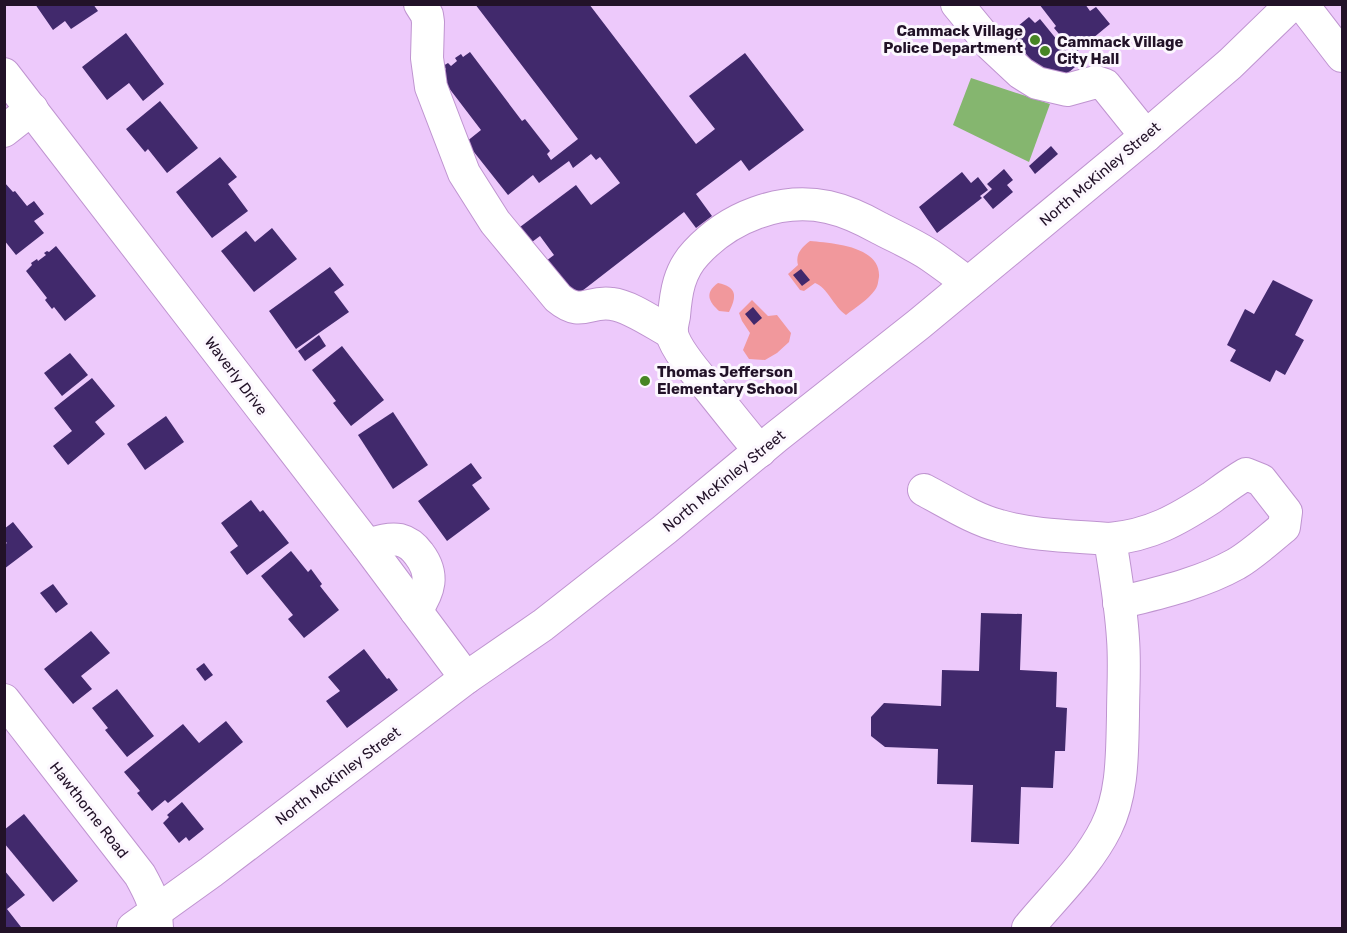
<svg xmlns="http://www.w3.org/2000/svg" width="1347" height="933" font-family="Rubik,sans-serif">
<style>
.green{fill:#f1989c}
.water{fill:#85b66f}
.building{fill:#41296c}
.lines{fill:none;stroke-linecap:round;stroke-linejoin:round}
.minor-casing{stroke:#bf94d0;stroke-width:34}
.minor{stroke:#fff;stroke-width:32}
.poi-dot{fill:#478524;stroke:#fcf7fe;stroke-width:2}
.labels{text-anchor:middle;stroke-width:6;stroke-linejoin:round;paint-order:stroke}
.poi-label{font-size:15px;font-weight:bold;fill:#221228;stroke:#fcf7fe;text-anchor:start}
.street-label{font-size:15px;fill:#221228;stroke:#fcf7fe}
</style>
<rect width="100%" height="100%" fill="#edc9fb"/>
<g class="green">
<path d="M810,241C832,243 881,246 879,277C878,282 878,286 875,290C868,300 856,307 846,315C834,307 827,287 815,283L804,291L800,290L788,274L798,265C795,254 802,247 810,241Z"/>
<path d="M718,283C737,287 737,296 729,312L719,311C709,302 704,293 718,283Z"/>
<path d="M752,300L768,316L777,315L791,333L789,342L777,353L765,360L749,359L743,350L750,333L742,321L739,313Z"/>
</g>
<path class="water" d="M971,78L1050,104L1029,162L953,125Z"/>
<g class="building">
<path d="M35,4H93L98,11L71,29L65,21L53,30Z"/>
<path d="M475,4H589L696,144L715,129L689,96L745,53L804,130L749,171L741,160L696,194L712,216L696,228L684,212L573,298L546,261L554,255L540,236L532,242L520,227L576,185L591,205L620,183L600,157L596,160L591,154L573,168L569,161L539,183L533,175L508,195L466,142L481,130L439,75L446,69L443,66L448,63L451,66L457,61L455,58L461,54L463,57L470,52L522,121L525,119L550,151L547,154L551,160L578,139Z"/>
<path d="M1039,4H1085L1090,11L1096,7L1110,24L1075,53L1054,28L1056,26Z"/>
<path d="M1029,17L1035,23L1040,19L1075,62L1073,63L1075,67L1054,85L1050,82L1015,41L1016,39L1011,32Z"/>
<path d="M126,33L164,84L143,101L129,83L107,100L82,67Z"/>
<path d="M160,101L198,148L167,173L148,149L145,152L126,129Z"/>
<path d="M1051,146L1058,154L1035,174L1029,166Z"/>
<path d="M220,157L237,177L228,184L248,211L212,238L176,192Z"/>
<path d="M1004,169L1013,180L1007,185L1013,192L993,209L983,197L992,189L987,184Z"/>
<path d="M962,172L971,183L978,177L988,190L980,196L982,198L937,233L919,207Z"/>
<path d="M4,182L13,192L15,191L27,206L34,201L44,214L34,221L44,233L16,255L4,240Z"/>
<path d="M272,228L297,259L254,292L221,251L246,231L255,242Z"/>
<path d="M56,246L96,296L65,321L54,307L52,309L45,300L47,298L26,271L32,265L31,263L37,259L38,261L46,255L44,253L47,251L49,252Z"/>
<path d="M330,267L344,285L334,292L349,312L296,349L269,311Z"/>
<path d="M801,269L810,280L802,286L793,275Z"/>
<path d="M1273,280L1313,300L1295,335L1304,340L1285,375L1276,370L1270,382L1230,361L1236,350L1227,345L1245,309L1254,314Z"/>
<path d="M753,307L762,318L754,325L745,314Z"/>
<path d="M319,335L326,346L305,361L298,351Z"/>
<path d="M342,346L384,400L351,426L333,403L336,401L312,370Z"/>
<path d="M70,353L88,375L62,396L44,373Z"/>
<path d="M92,378L115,406L95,422L105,434L68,465L53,446L72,431L54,408Z"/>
<path d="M393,412L428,465L393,489L358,435Z"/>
<path d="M166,416L184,442L145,470L127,444Z"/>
<path d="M471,463L482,478L472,485L490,509L447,541L418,501Z"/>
<path d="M251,500L260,512L263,510L289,543L247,575L230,552L238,546L221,523Z"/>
<path d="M13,522L33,547L4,569V545L7,543L4,540V529Z"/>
<path d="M291,551L308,572L311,569L322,584L320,586L339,610L304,638L288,619L293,615L261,576Z"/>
<path d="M53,584L68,604L56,613L40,593Z"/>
<path d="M981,613L1022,614L1020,670L1057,672L1056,707L1067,708L1065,751H1055L1053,788L1021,787L1019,844L971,842L973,785L937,784L938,749L885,747L871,736V717L884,703L941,706L942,670L979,671Z"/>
<path d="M91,631L110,653L81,676L92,689L73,704L44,669Z"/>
<path d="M364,649L387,679L389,678L398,690L347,728L326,701L340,691L328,677Z"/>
<path d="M204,663L213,675L205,681L196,669Z"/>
<path d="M117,689L154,736L127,757L105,730L108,728L92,708Z"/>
<path d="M226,721L243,742L168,803L165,800L152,811L137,793L140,791L124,772L183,724L199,743Z"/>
<path d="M182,802L204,829L189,841L186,837L179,843L163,823L169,817L167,815Z"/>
<path d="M24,814L78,881L53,902L4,843V830Z"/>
<path d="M4,870L25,895L7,909L21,927L19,928H4Z"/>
</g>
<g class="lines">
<g class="minor-casing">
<g id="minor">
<path d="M420,4L427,15L428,22L427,58L431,87L464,173L495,222L558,298C582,318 588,300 612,304C630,306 655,324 672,333"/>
<path d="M957,4L990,44L1021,73L1037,83L1067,90L1096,82L1105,85L1146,136"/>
<path d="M1302,4L1342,56"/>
<path d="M4,74L367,545L466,678"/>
<path d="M4,131L32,109"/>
<path d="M760,451C742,430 725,408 708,387C697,374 676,350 672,334C671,329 673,321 674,316C676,292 679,271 696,253C729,217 780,197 828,207C846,211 863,219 879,228C896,237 915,245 931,256C944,265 956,274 968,283"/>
<path d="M924,490C947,502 975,520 1000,526C1035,536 1073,536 1110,539C1151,535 1177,520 1211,498C1222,490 1234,481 1246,474L1261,480L1286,512L1284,527C1269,539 1253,554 1236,564C1200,584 1158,593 1119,603"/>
<path d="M367,545C377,542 389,538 400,540C408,542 414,547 419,554C435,575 429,591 416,611"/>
<path d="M4,700L140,875C151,895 156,905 157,928"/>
<path d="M133,928L211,872L466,678L543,625L664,530L776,437L919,324L1146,136L1230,64L1292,4"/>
<path d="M1028,928C1054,896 1087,866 1106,828C1123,794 1122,754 1123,716C1123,691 1125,664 1123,639C1121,605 1115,572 1110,539"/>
</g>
</g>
<use href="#minor" class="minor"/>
</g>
<g class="poi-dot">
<circle cx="1035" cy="40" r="6"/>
<circle cx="1045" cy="51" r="6"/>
<circle cx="645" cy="381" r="6"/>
</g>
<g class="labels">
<g class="poi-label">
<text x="1023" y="36" text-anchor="end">Cammack Village<tspan x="1023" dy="17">Police Department</tspan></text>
<text x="1057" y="47">Cammack Village<tspan x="1057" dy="17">City Hall</tspan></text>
<text x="657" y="377">Thomas Jefferson<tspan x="657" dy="17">Elementary School</tspan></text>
</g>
<g class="street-label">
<text transform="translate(1100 174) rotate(-40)" y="5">North McKinley Street</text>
<text transform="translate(236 376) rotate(53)" y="5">Waverly Drive</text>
<text transform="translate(724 481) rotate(-39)" y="5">North McKinley Street</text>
<text transform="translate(338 776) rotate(-37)" y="5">North McKinley Street</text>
<text transform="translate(89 810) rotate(52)" y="5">Hawthorne Road</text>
</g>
</g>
<rect width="1347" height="933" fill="none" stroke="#221228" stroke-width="12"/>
</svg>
